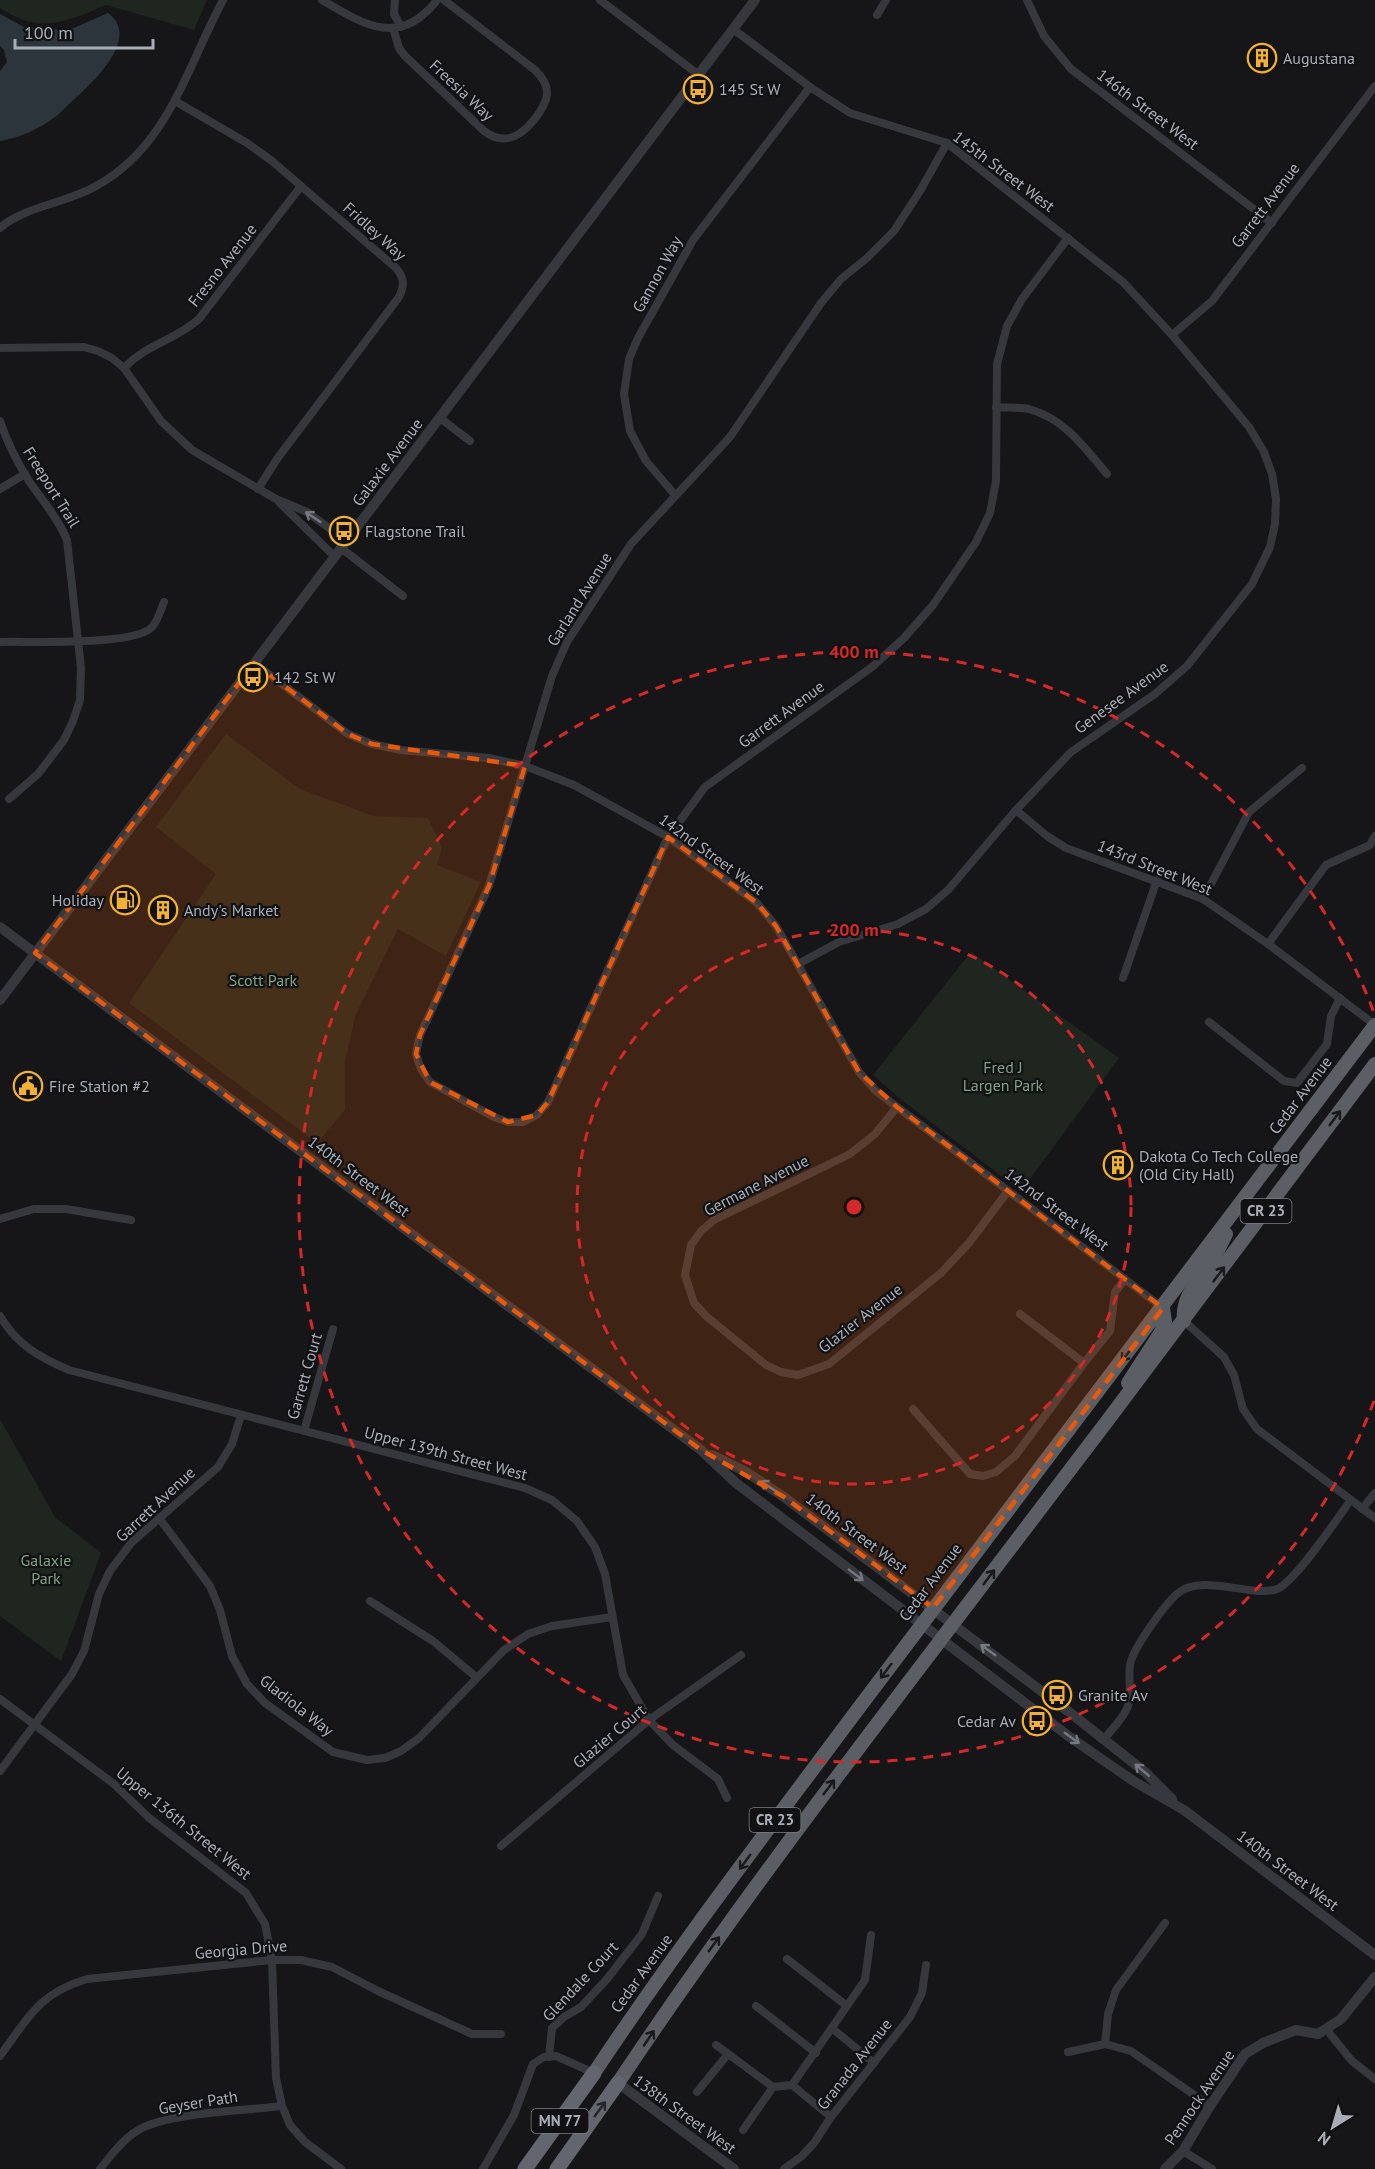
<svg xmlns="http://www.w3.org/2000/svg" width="1375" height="2169" font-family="'PT Sans',sans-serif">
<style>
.green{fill:#1e261f}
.water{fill:#2c353c}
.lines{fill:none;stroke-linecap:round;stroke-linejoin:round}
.minor{stroke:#37383d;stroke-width:8}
.tertiary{stroke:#37383d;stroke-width:10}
.trunk{stroke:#5b5e65;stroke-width:14}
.motorway{stroke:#63666e;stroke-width:15}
.oneway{stroke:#757881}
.oneway2{stroke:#18191b}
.oneway3{stroke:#26262a}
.marked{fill:#e8590c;fill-opacity:0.2;stroke:#e8590c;stroke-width:4.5;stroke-dasharray:12 8;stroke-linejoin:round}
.ring{fill:none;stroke:#d62828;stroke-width:3;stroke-dasharray:10 8}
.labels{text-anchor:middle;stroke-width:4.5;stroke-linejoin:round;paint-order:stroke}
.shield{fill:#111113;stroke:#7b7e86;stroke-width:1.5}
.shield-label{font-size:15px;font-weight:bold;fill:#a8adb8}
.poi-label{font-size:16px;fill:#a8adb8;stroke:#111113;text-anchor:start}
.street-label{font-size:16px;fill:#a8adb8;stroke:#111113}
.park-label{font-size:16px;fill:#7fa381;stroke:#111113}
.centre{fill:#d62828;stroke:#111113;stroke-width:3}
.ring-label{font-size:18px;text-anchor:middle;font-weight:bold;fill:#d62828;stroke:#111113;stroke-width:4.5;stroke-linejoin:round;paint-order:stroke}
</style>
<rect width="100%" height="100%" fill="#161618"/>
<g class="green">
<path d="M0,0H207L194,30L106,5C81,16 48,31 21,19C13,16 7,12 0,8Z"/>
<path d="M226,734L300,789L374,816L428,818L442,847L437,865L481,882L446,956L398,929L355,1016L345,1062V1110L317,1143L129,1003L216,874L156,827Z"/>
<path d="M971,952L1119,1058L1021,1191L899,1098L873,1075Z"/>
<path d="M0,1419L55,1517L101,1553L61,1661L0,1616Z"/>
</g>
<path class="water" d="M108,13C143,39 89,86 68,105C63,109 60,114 55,117C39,129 19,138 0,141V71L7,62L4,50L0,46V14L24,27L69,30Z"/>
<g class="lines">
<g class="minor">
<path d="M322,0C364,25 400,48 437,0"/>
<path d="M395,0L394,14L401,27"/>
<path d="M600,0L699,75"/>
<path d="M1027,0L1044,36L1071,69L1272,223"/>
<path d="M877,15L886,0"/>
<path d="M393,28L399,48L405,56L484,131C504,146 520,137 534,120C548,102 554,88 535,70L444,0"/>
<path d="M733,29L810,87L850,113L947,143L1123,282L1172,335L1249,427L1264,452L1272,474L1276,499L1275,524L1270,547L1252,584L1187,666L1155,694L1071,752L1016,810L948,890L926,909L898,924L839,942L798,964"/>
<path d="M175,101L247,143L272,161L396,268C404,278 405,285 399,297L277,459L258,489"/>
<path d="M947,143L920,191L894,231L867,258L841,279L821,303L730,437L631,544L567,642L552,676L489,886L420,1035L416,1054L421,1069L430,1082L494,1117L508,1122H523L537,1115L548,1102L668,837L705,787L872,667L904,638L933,605L976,542L990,513L996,481L997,364L1007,326L1022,299L1068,238"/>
<path d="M0,228C23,207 67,203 96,186C168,147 187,67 223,0"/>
<path d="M1172,335L1212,301L1375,86"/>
<path d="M0,348L84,347L98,351L112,358L124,368L161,421L192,450L276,499L307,512L347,541"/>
<path d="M124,368C148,343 174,341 199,319L301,186"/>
<path d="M996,407C1006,408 1018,407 1029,409C1065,419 1084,447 1107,474"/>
<path d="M440,418L470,441"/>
<path d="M0,421C7,442 17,462 29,481C42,500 58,518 67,540L81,668L80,700L73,721L64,740L38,774L9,799"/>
<path d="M0,489L25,474"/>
<path d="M675,495L646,461L630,431L624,394L629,359L638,338L693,240L810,87"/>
<path d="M279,502L335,557"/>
<path d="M341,548L403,596"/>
<path d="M0,642C27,641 136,646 152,627C158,621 161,609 164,602"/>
<path d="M254,663L348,734L372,744L401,750L489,758L525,766L574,785L668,837L757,903L776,926L859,1072L876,1091L1163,1308"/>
<path d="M1016,810L1047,836L1066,848L1203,899L1268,944L1375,1025"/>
<path d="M1203,899L1249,812L1302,768"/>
<path d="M1268,944L1326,865L1370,845L1375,836"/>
<path d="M1123,978L1157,880"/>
<path d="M1209,1022L1284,1081L1297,1083L1327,1044L1331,1016L1340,998"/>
<path d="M897,1107L875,1134L850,1154L714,1220L701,1231L691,1245L685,1275L694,1303L706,1316L766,1365L781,1372L798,1375L829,1364L941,1273L969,1243L1008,1191"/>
<path d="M0,1219L34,1209H66L131,1220"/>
<path d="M1020,1314L1084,1363"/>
<path d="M0,1316C17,1345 39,1357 69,1370L525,1488L552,1500L577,1521L595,1547L605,1574L623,1675L649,1720L673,1745L718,1779L727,1798"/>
<path d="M1184,1321L1224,1357L1234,1375L1243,1409L1257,1429L1375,1518"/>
<path d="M913,1409L970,1474L983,1476L996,1472L1015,1456L1084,1363L1110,1331L1115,1292L1125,1279"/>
<path d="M304,1431L333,1329"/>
<path d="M1362,1509L1375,1493"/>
<path d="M159,1518L210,1586L220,1610L232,1656L247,1684L265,1703L333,1752L367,1760L385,1758L401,1751L419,1738L504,1650L528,1634L552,1626L612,1617"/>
<path d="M370,1601L433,1641L476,1677"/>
<path d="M0,1699L114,1784L148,1817L246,1893L265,1924L272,1960L276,2078L282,2106L290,2125L305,2142L341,2169"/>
<path d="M1104,1739C1112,1729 1124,1718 1128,1706C1132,1692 1128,1679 1130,1665C1133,1648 1165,1604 1178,1593C1203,1573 1252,1598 1277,1589C1295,1582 1337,1519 1350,1501"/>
<path d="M0,1771L72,1674L84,1651L99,1594L110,1571L131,1543L218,1467L232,1444L241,1415"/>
<path d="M501,1846L649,1720L741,1655"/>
<path d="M787,1959L847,2006"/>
<path d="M756,2006L816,2053"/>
<path d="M833,2029L874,2063"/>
<path d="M1326,2029L1352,2061L1375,2079"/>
<path d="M1105,2044L1108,2014L1116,1990L1165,1923"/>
<path d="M716,2045L773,2087"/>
<path d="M1068,2052L1105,2044L1131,2051L1210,2106"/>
<path d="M0,2056C28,2018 39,1993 87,1979L272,1960H301L332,1967L378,1991L472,2034H501"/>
<path d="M549,2057L552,2028L564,2017L581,2007L607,1979L642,1934L658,1896"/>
<path d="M792,2085L831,2117"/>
<path d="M697,2092L728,2054"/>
<path d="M743,2130L773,2087L792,2085L865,1980L871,1935"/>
<path d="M1183,2151L1212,2169"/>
<path d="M100,2169C112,2154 126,2135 144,2127C179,2112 242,2111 282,2106"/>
<path d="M483,2169L514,2115L533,2064L544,2057L556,2056L594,2073"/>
<path d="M784,2169L802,2156L814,2143L831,2117L910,2017L922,1993L926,1965"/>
</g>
<g class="tertiary">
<path d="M0,927L701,1450L736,1483L1071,1738L1135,1782L1184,1810L1375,1955"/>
<path d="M0,1000L755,0"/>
<path d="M712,1455L746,1472L784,1497L1073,1715L1145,1772L1172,1799"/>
<path d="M618,2083L734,2169"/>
<path d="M1165,2169L1183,2151L1210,2106L1245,2054L1263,2043L1296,2030L1318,2034L1341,2019L1375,1977"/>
</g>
<g class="trunk">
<path d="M1184,1321C1181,1296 1200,1279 1213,1259C1218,1251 1222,1242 1226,1234"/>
<path d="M1128,1383L1161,1332L1165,1321L1163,1308"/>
<path d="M594,2073C675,1951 765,1834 852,1717C1025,1485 1201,1256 1375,1025"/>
<path d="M618,2083C728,1918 848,1762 968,1604C1105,1425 1240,1245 1375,1064"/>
</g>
<g class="motorway">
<path d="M525,2169L594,2073"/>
<path d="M557,2169L618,2083"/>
</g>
</g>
<defs><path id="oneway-shaft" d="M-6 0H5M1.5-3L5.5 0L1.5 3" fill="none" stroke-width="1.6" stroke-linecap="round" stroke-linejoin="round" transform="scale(1.5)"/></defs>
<g class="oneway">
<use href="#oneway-shaft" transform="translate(313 517) rotate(-146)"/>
<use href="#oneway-shaft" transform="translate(768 1486) rotate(-147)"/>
<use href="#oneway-shaft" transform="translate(856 1575) rotate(37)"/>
<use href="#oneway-shaft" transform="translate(988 1650) rotate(-144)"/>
<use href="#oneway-shaft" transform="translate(1072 1738) rotate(36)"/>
<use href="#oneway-shaft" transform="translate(1142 1770) rotate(-140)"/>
</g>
<g class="oneway2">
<use href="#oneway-shaft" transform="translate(1335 1118) rotate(-53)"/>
<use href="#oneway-shaft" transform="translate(1219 1274) rotate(-53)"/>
<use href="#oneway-shaft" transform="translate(1127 1354) rotate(128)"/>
<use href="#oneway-shaft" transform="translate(989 1577) rotate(-53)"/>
<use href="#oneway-shaft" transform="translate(886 1671) rotate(127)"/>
<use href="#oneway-shaft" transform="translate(829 1787) rotate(-53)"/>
<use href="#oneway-shaft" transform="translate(745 1862) rotate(126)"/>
<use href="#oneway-shaft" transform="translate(714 1944) rotate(-54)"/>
<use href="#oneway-shaft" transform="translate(649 2038) rotate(-56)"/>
</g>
<use class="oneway3" href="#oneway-shaft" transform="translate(600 2109) rotate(-54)"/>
<path class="marked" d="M254,663L348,734L372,744L525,766L489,886L420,1035L416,1054L430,1082L508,1122L537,1115L548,1102L668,837L757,903L776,926L859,1072L897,1107L1163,1308L933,1608L784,1497L701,1450L35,953Z"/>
<g class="ring">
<circle cx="854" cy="1207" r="277"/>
<path d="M1374 1401A555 555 0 1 1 1374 1013"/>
</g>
<defs>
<g id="building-ring" transform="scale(1.5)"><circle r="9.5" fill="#111113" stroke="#f2b134" stroke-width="1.5"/><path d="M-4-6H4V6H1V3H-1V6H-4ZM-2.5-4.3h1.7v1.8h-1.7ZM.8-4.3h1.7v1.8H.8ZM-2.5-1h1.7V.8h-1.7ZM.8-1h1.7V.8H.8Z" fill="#f2b134"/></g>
<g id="bus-ring" transform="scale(1.5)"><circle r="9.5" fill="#111113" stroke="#f2b134" stroke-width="1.5"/><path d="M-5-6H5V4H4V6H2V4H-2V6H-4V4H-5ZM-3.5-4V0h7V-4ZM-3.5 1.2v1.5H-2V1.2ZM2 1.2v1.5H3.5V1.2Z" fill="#f2b134"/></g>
<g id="fuel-ring" transform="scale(1.5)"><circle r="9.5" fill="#111113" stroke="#f2b134" stroke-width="1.5"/><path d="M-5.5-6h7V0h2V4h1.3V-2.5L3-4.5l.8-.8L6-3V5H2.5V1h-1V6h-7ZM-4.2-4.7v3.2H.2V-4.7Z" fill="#f2b134"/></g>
<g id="civic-ring" transform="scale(1.5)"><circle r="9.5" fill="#111113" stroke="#f2b134" stroke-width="1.5"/><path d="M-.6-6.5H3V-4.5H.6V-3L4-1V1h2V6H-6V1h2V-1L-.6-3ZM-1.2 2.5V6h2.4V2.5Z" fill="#f2b134"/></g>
</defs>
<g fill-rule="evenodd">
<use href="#building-ring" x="1262" y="58"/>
<use href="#bus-ring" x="698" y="89"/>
<use href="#bus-ring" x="344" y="531"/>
<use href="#bus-ring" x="253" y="677"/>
<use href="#fuel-ring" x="125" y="900"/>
<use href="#building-ring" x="163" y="910"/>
<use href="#civic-ring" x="28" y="1086"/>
<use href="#building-ring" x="1118" y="1165"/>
<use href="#bus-ring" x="1057" y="1695"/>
<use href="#bus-ring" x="1037" y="1721"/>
</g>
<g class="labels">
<g class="shield">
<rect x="1240.5" y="1199" width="51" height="24" rx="4.5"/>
<rect x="749.5" y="1808" width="51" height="24" rx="4.5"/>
<rect x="531.5" y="2109" width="57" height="24" rx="4.5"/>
</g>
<g class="shield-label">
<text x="1266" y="1216">CR 23</text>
<text x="775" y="1825">CR 23</text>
<text x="560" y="2126">MN 77</text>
</g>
<g class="poi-label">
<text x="1283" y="64">Augustana</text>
<text x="719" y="95">145 St W</text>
<text x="365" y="537">Flagstone Trail</text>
<text x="274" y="683">142 St W</text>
<text x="104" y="906" text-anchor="end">Holiday</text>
<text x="184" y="916">Andy's Market</text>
<text x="49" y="1092">Fire Station #2</text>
<text x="1139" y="1162">Dakota Co Tech College<tspan x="1139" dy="18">(Old City Hall)</tspan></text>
<text x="1078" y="1701">Granite Av</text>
<text x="1016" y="1727" text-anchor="end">Cedar Av</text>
</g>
<g class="street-label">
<text transform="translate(462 90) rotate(43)" y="6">Freesia Way</text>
<text transform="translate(1148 109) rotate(37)" y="6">146th Street West</text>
<text transform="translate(1004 171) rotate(37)" y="6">145th Street West</text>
<text transform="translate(1265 205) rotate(-53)" y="6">Garrett Avenue</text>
<text transform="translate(375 231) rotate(42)" y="6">Fridley Way</text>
<text transform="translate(222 265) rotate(-52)" y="6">Fresno Avenue</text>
<text transform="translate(657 274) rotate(-61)" y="6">Gannon Way</text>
<text transform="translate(387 462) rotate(-53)" y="6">Galaxie Avenue</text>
<text transform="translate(52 487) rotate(58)" y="6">Freeport Trail</text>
<text transform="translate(579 599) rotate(-58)" y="6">Garland Avenue</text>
<text transform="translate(1121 697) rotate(-36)" y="6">Genesee Avenue</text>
<text transform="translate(781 714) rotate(-36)" y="6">Garrett Avenue</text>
<text transform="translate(712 854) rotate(36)" y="6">142nd Street West</text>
<text transform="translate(1155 867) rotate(22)" y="6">143rd Street West</text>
<text transform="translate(1300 1095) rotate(-53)" y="6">Cedar Avenue</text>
<text transform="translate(359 1176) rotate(37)" y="6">140th Street West</text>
<text transform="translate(756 1185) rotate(-27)" y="6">Germane Avenue</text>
<text transform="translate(1057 1209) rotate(37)" y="6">142nd Street West</text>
<text transform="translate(860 1318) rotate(-38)" y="6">Glazier Avenue</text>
<text transform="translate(304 1376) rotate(-74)" y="6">Garrett Court</text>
<text transform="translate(446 1453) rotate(15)" y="6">Upper 139th Street West</text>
<text transform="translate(155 1504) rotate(-43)" y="6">Garrett Avenue</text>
<text transform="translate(857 1533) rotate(37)" y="6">140th Street West</text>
<text transform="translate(930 1582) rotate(-53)" y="6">Cedar Avenue</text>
<text transform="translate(297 1705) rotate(38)" y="6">Gladiola Way</text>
<text transform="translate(609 1736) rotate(-40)" y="6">Glazier Court</text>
<text transform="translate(184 1823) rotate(39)" y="6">Upper 136th Street West</text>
<text transform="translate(1288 1870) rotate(37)" y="6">140th Street West</text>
<text transform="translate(241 1949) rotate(-5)" y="6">Georgia Drive</text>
<text transform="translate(641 1973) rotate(-54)" y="6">Cedar Avenue</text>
<text transform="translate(580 1981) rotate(-47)" y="6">Glendale Court</text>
<text transform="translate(854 2064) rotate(-52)" y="6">Granada Avenue</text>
<text transform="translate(1199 2097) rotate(-56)" y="6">Pennock Avenue</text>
<text transform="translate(198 2102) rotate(-9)" y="6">Geyser Path</text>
<text transform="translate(685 2114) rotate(36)" y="6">138th Street West</text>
</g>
<g class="park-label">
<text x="263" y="986">Scott Park</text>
<text x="1003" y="1073">Fred J<tspan x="1003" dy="18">Largen Park</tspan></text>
<text x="46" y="1566">Galaxie<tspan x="46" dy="18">Park</tspan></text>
</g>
</g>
<circle cx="854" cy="1207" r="9" class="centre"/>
<g class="ring-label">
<text x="854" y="658">400 m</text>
<text x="854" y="936">200 m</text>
</g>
<g transform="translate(1333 2127) rotate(217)" stroke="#111113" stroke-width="4.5" paint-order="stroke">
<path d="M0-4.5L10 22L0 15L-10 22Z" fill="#a8adb8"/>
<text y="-9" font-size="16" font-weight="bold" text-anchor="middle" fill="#a8adb8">N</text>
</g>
<path d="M15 39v9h138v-9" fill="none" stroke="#a8adb8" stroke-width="3"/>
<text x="24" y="39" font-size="18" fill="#a8adb8" stroke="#111113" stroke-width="4.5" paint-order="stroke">100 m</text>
</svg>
